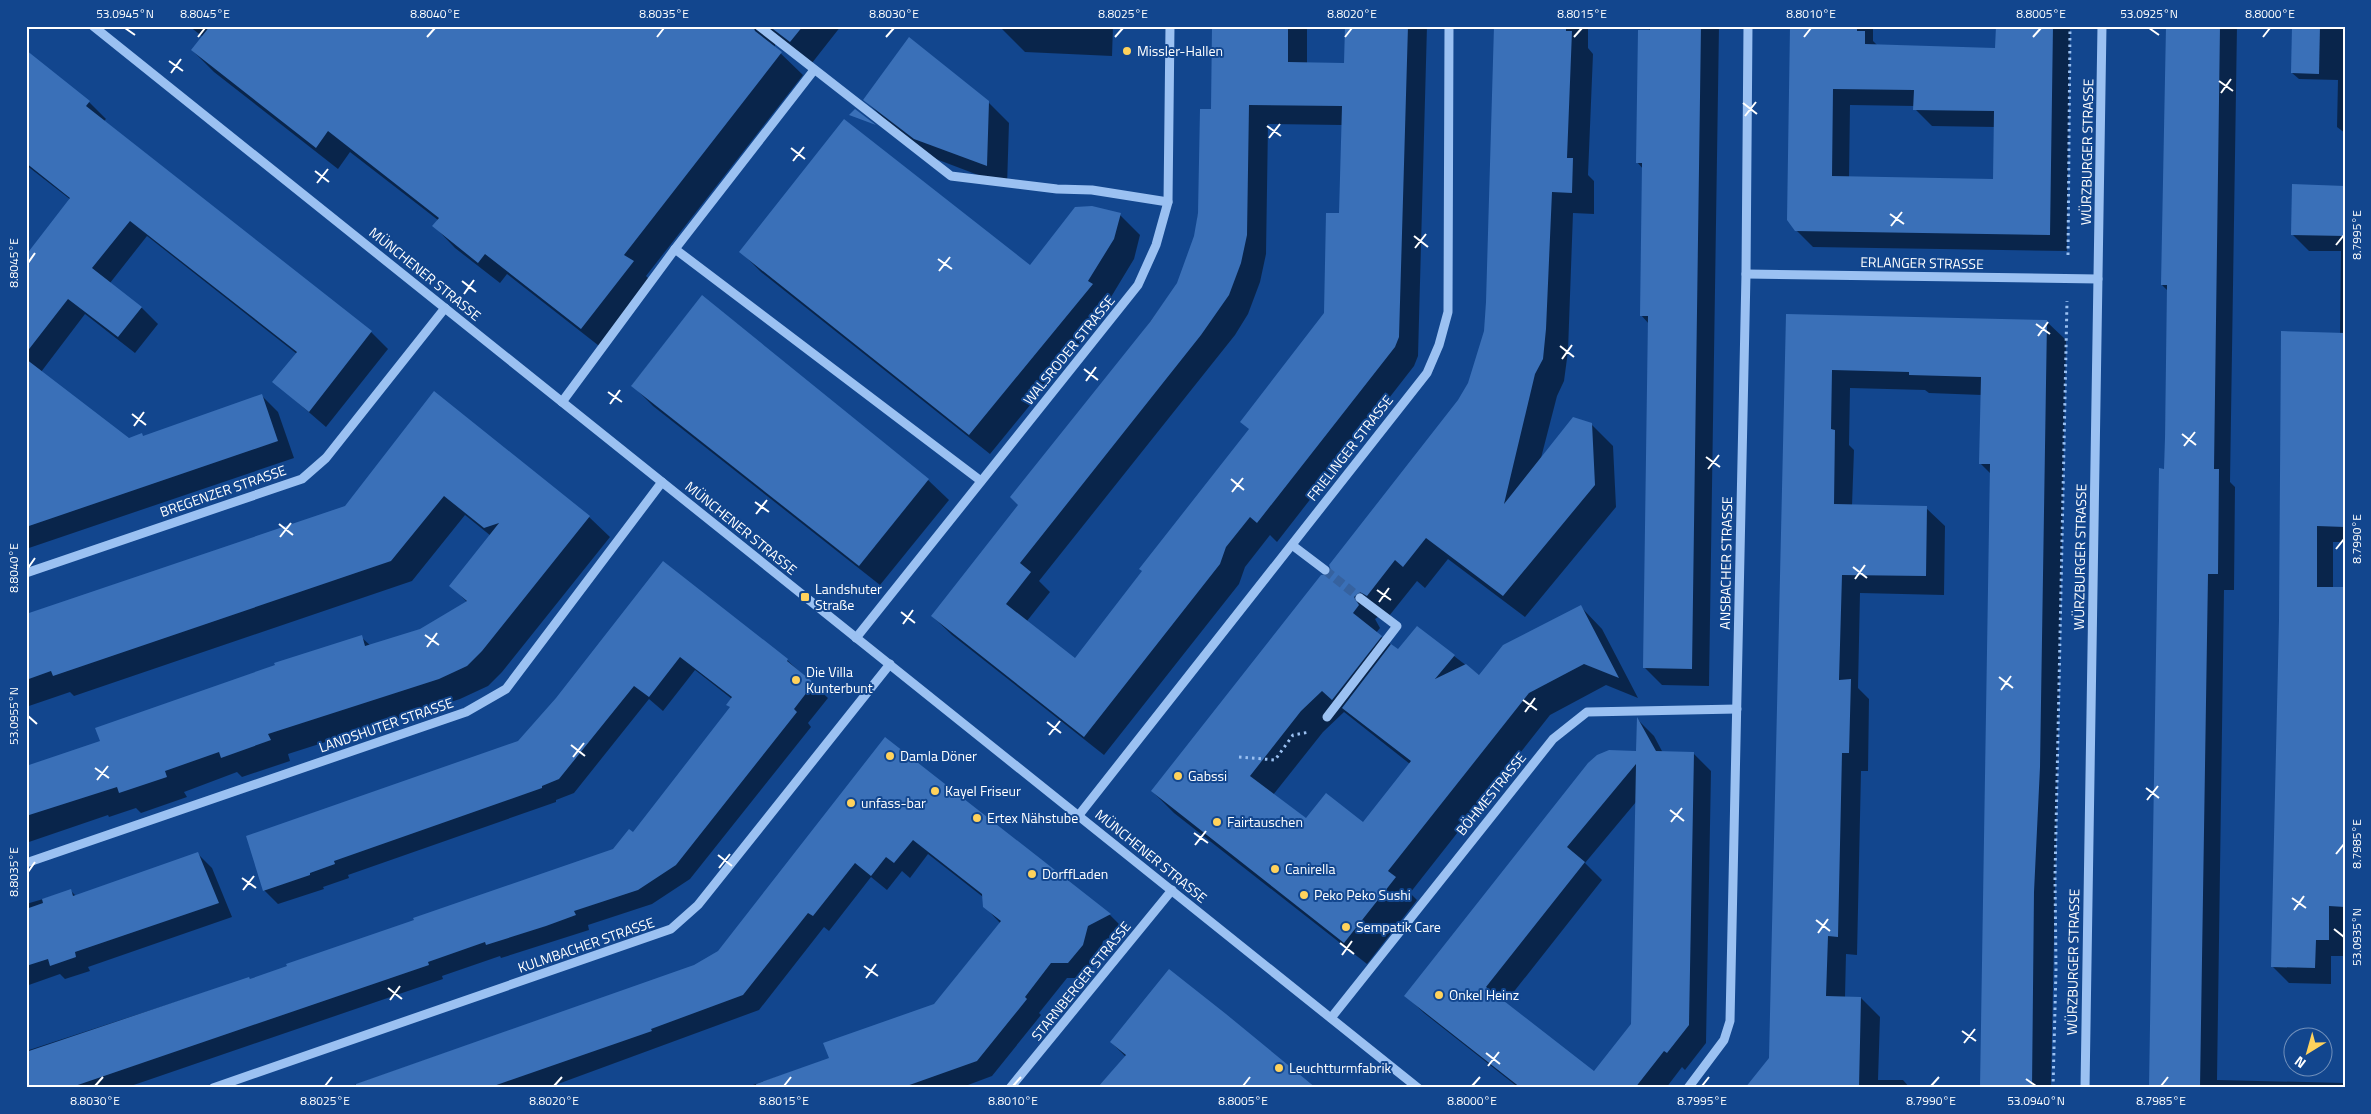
<svg xmlns="http://www.w3.org/2000/svg" width="2371" height="1114" font-family="'Titillium Web',sans-serif">
<style>
.shadow{fill:#0007;fill-rule:evenodd}
.building{fill:#3a70b8;fill-rule:evenodd}
.lines{fill:none;stroke-linecap:round;stroke-linejoin:round}
.minor-tunnel{stroke:#36629f;stroke-width:9;stroke-dasharray:9 4.5;stroke-linecap:butt}
.path{stroke:#9bc1f2;stroke-width:3;stroke-dasharray:2.5 4;stroke-linecap:butt}
.minor{stroke:#9bc1f2;stroke-width:9}
.ticks{fill:none;stroke:#fff;stroke-width:2}
.poi-dot{fill:#ffd25c;stroke:#12468e;stroke-width:2}
.labels{text-anchor:middle;stroke-width:4;stroke-linejoin:round;paint-order:stroke}
.poi-label{font-size:14px;fill:#fff;stroke:#12468e;text-anchor:start}
.street-label{font-size:14px;fill:#fff;stroke:#12468e}
.neatline{fill:none;stroke:#fff;stroke-width:2}
.ticks-label{font-size:12px;text-anchor:middle;fill:#fff}
</style>
<rect width="100%" height="100%" fill="#12468e"/>
<g class="shadow">
<path d="M189,26H841L812,63L779,41L775,44V48L803,75L646,276L654,284L603,349L507,274L500,283L455,248L434,226L438,220L350,152L338,169L214,72L192,50L203,37Z"/>
<path d="M999,26H1113L1112,56L1025,52Z"/>
<path d="M1214,26H1307V63L1345,64L1346,26H1427L1418,356L1414,366L1277,542L1270,535L1245,567L1239,584L1104,755L952,635L932,616L1019,505L1178,283L1195,237L1212,110ZM1268,124L1342,125L1341,214L1325,313L1250,430L1075,660L1027,621L1050,592L1039,581L1235,335L1248,314L1260,282L1266,254Z"/>
<path d="M1495,26H1588V48L1593,54L1588,175L1594,181V214L1573,213L1568,351L1564,381L1557,396L1541,458L1591,424L1613,446L1616,507L1525,617L1448,559L1425,588L1417,581L1389,616L1383,613L1375,619L1380,628L1376,633L1399,651L1454,656L1480,676L1581,607L1602,629L1638,698L1606,685L1550,715L1410,893L1417,900L1367,964L1174,813L1152,791L1330,575L1459,401L1469,383L1485,331L1487,302ZM1344,712L1410,764L1363,824L1306,820L1273,795L1323,732Z"/>
<path d="M1650,26H1719L1709,686L1662,685L1645,668L1649,324L1641,315L1643,169L1637,162Z"/>
<path d="M1791,26H1870L1873,29V41L1877,45L1997,49V26H2070L2067,251L1813,247L1796,230ZM1850,105L1915,106V109L1932,126L1995,127V180L1849,178Z"/>
<path d="M2167,26H2237L2230,482L2235,487L2234,590H2224L2217,1080L2345,1083V1088H2151L2165,470L2168,291L2162,285Z"/>
<path d="M2294,26H2345V133L2337,127L2338,80L2299,79L2292,73Z"/>
<path d="M26,52L89,102L106,119L104,121L371,332L388,349L326,427L274,382L297,354L147,236L110,283L142,308L158,324L135,353L85,314L41,372L128,439L144,437L262,396L278,412L294,458L26,549V257L71,200L26,165Z"/>
<path d="M865,100L988,102L1009,123L1007,186L936,159L885,120Z"/>
<path d="M2345,187V542H2333V588H2345V956H2331V984L2289,983L2272,966L2280,620L2340,334L2341,251H2309L2292,234Z"/>
<path d="M1120,215L1140,235L1134,259L1108,302L1112,305L990,454L761,272L741,252L1030,266Z"/>
<path d="M702,297L928,480L949,500L880,585L653,406L632,385Z"/>
<path d="M1787,315L2047,322L2066,340L2051,1088H1982L1992,475L1980,463L1982,395L1929,393L1925,390L1850,388L1849,445L1854,450L1852,506L1926,508L1945,526L1944,595L1860,593L1858,688L1869,699L1868,771H1861L1857,955L1846,954L1845,997L1861,998L1880,1017L1878,1080H1903L1910,1088H1747L1770,1058Z"/>
<path d="M434,393L589,517L610,537L502,672L488,686L460,699L288,754L290,761L242,777L237,772L184,792L187,797L141,813L136,808L109,817L108,815L26,843V768L102,741L361,637L371,646L420,630L467,602L451,586L491,536L465,515L412,581L74,696L70,692L26,707V623L346,507Z"/>
<path d="M664,563L787,660L828,698L808,723L811,727L690,879L652,904L588,925L589,930L501,958L500,956L442,976L443,979L125,1088H26V1051L249,978L251,980L614,850L633,834L731,708L732,699L695,670L663,711L649,699L574,793L556,800V802L348,875L349,878L323,887L324,889L278,904L264,890L518,742L557,699Z"/>
<path d="M1638,720L1654,736L1663,753H1693L1711,771L1706,1043L1685,1070L1682,1067L1666,1088H1519L1424,1013L1406,996L1637,752ZM1636,802L1632,1025L1595,1073L1505,1003L1602,880L1585,863Z"/>
<path d="M885,739L1110,915L1125,930L1103,941L1098,960L1084,978H1067L1039,1013L1041,1015L992,1076L960,1088H744L830,1059L934,1005L1000,923L984,906L983,897L928,854L910,878L902,871L887,890L871,877L829,931L824,927L759,1010L547,1088H346L694,966L719,952Z"/>
<path d="M198,854L212,868L232,917L88,967L90,971L65,979L60,974L26,986V904L71,891L76,896Z"/>
<path d="M1111,1042L1315,1088H1097L1126,1057Z"/>
</g>
<g class="building">
<path d="M210,26H753L755,31L782,52L624,255L634,261L581,329L485,254L478,263L432,226L439,218L328,131L316,148L191,50Z"/>
<path d="M769,26H803L790,42Z"/>
<path d="M1212,26H1288V62L1344,63L1345,26H1408L1399,337L1395,347L1257,523L1250,517L1226,547L1220,564L1084,737L931,616L1018,505L1010,497L1150,322L1177,283L1194,236L1198,213L1200,109H1211ZM1249,105L1342,106L1339,213H1326L1324,313L1240,422L1249,429L1139,569L1142,571L1075,658L1006,604L1031,572L1020,563L1201,335L1229,295L1241,263L1247,235Z"/>
<path d="M1494,26H1566V31H1572L1567,158H1573L1572,193L1552,192L1546,329L1543,359L1535,374L1504,504L1573,417L1592,423L1595,485L1503,596L1426,538L1403,567L1395,560L1367,596L1360,592L1354,597L1359,605L1353,613L1382,636L1332,700L1322,691L1301,711L1250,776L1306,818L1326,793L1363,822L1411,761L1342,708L1391,644L1398,649L1417,626L1455,655L1435,679L1466,664L1479,675L1503,645L1581,605L1619,678L1584,664L1529,693L1388,871L1396,877L1344,943L1151,791L1321,575L1330,574L1331,570L1329,565L1458,400L1468,383L1484,331L1486,302Z"/>
<path d="M1650,26H1701L1692,669L1643,668L1648,316H1640L1642,163H1636L1638,30H1650Z"/>
<path d="M1790,26H1857V31H1865V44L1995,48L1996,26H2053L2050,235L1795,231L1787,220ZM1833,89L1914,90L1913,110L1994,111L1993,179L1832,176Z"/>
<path d="M2166,26H2220L2214,469H2219L2218,574H2208L2200,1088H2149L2159,468L2164,469L2165,438L2167,285H2161Z"/>
<path d="M2292,26H2320L2319,74L2291,73Z"/>
<path d="M909,37L989,101L987,166L914,139L863,100Z"/>
<path d="M26,50L90,101L86,106L372,331L309,412L272,382L297,352L130,221L92,268L142,307L118,337L68,299L26,353V255L70,198L26,163Z"/>
<path d="M855,109L876,125L849,115Z"/>
<path d="M844,119L1030,265L1075,207L1092,206L1121,213L1114,239L1088,281L1093,284L969,435L739,252Z"/>
<path d="M2292,184L2345,186V236L2291,235Z"/>
<path d="M702,295L929,479L859,566L631,386Z"/>
<path d="M1786,314L2047,320L2040,767L2034,892L2032,1088H1980L1990,464H1979L1981,377L1909,375V372L1832,370L1831,429L1835,430L1834,504L1927,506L1926,576L1842,575L1839,680L1851,679L1849,753H1842L1838,937L1828,936L1826,996L1861,997L1859,1088H1745L1769,1058Z"/>
<path d="M2281,331L2345,333V527L2317,526V587H2345V907L2329,906V940H2316L2315,968L2271,967L2279,620Z"/>
<path d="M26,359L129,438L142,433L143,436L262,394L278,441L26,527Z"/>
<path d="M434,391L590,516L482,651L467,666L439,679L268,734L271,740L221,758L219,752L165,771L167,777L119,793L117,787L26,816V766L100,741L95,728L275,665L274,663L362,635L365,646L420,629L467,601L449,586L499,523L484,528L444,496L391,561L53,676L51,671L26,680V614L345,506Z"/>
<path d="M663,561L788,659L787,661L814,683L794,709L797,712L676,865L638,890L574,911L576,915L546,926L486,945L485,942L428,962L429,965L69,1088H26V1052L249,977L250,979L287,966L286,964L414,920L413,918L613,849L629,829L633,832L730,707L726,705L732,697L680,657L649,697L634,686L559,779L542,786V788L334,861L335,864L310,873V875L263,891L246,836L518,741L556,698Z"/>
<path d="M1637,717L1656,751L1694,752L1689,1025L1667,1053L1664,1051L1635,1088H1521L1404,996L1588,763L1597,755L1609,750L1636,751ZM1636,764L1631,1024L1594,1071L1486,987L1585,862L1567,847Z"/>
<path d="M885,737L1111,914L1088,926L1083,945L1068,963H1051L1025,997L1027,999L977,1061L901,1088H757L756,1084L829,1058L823,1043L934,1004L1001,921L983,907L982,894L913,840L894,863L886,857L871,876L855,863L813,916L808,913L743,995L651,1029L652,1031L488,1088H356V1084L694,965L718,951Z"/>
<path d="M198,852L219,903L75,952L76,957L50,966L48,959L26,966V909L43,903L42,899L71,889L73,896Z"/>
<path d="M1169,969L1226,1014L1316,1088H1097L1126,1055L1110,1042Z"/>
</g>
<g class="lines">
<path class="minor-tunnel" d="M1325,570L1360,598"/>
<g class="path">
<path d="M2068,255L2070,26"/>
<path d="M1239,757L1275,760L1293,735L1310,732"/>
<path d="M2053,1088L2056,969L2055,877L2067,301"/>
</g>
<g class="minor">
<path d="M93,26L1418,1088"/>
<path d="M759,26L951,176L1057,189L1092,190L1168,202"/>
<path d="M675,249L981,481"/>
<path d="M1746,274L2098,279"/>
<path d="M562,402L675,249L814,70"/>
<path d="M1292,545L1325,570"/>
<path d="M26,573L302,479L326,458L445,308"/>
<path d="M856,638L1138,285L1156,245L1168,202L1170,26"/>
<path d="M1327,717L1397,626L1360,598"/>
<path d="M1079,815L1427,373L1439,345L1448,312L1449,26"/>
<path d="M26,863L466,712L506,689L662,482"/>
<path d="M1331,1018L1553,739L1587,712L1737,709"/>
<path d="M213,1088L671,929L698,905L890,664"/>
<path d="M1010,1088L1172,890"/>
<path d="M1688,1088L1724,1040L1730,1021L1746,274L1748,26"/>
<path d="M2085,1088L2102,26"/>
</g>
</g>
<path class="ticks" d="M125,28L135,35M2149,28L2159,35M198,37L205,28M427,37L435,28M657,37L664,28M886,37L894,28M1115,37L1123,28M1345,37L1352,28M1574,37L1582,28M1804,37L1811,28M2033,37L2041,28M2263,37L2270,28M169,61L183,71M171,73L181,59M2219,81L2233,91M2221,93L2231,79M1743,103L1757,114M1745,116L1756,102M1267,126L1281,136M1269,138L1280,124M791,148L805,159M793,161L804,147M315,171L329,182M317,183L328,169M1890,214L1904,224M1891,226L1902,212M1414,236L1428,247M2336,245L2344,235M1415,248L1426,234M938,259L952,269M28,263L35,253M939,271L950,257M462,281L476,292M464,294L474,280M2036,324L2050,334M2038,336L2048,322M1560,346L1574,357M1562,359L1572,345M1084,369L1098,380M1086,381L1096,367M608,392L622,402M610,404L620,390M132,414L146,425M134,426L144,412M2182,434L2196,445M2184,446L2195,432M1706,457L1720,467M1708,469L1719,455M1231,479L1244,490M1232,492L1243,478M755,502L769,512M756,514L767,500M279,524L293,535M280,537L291,523M2336,549L2344,539M1853,567L1867,578M28,568L35,558M1855,579L1865,565M1377,590L1391,600M1379,602L1389,588M901,612L915,623M903,624L913,610M425,635L439,645M427,647L437,633M1999,677L2013,688M2001,690L2011,676M1523,700L1537,710M1525,712L1535,698M28,716L37,724M1047,722L1061,733M1049,735L1060,721M571,745L585,756M573,757L584,743M95,768L109,778M97,780L108,766M2146,788L2159,798M2147,800L2158,786M1670,810L1684,821M1671,822L1682,808M1194,833L1208,843M1195,845L1206,831M2336,854L2344,844M718,855L732,866M719,868L730,854M28,872L35,862M242,878L256,888M243,890L254,876M2292,898L2306,908M2294,910L2304,896M1816,920L1830,931M2334,929L2344,937M1818,933L1828,919M1340,943L1354,954M1342,955L1352,941M864,966L878,976M866,978L876,964M388,988L402,999M390,1000L400,986M1962,1031L1976,1041M1964,1043L1975,1029M1486,1053L1500,1064M1488,1066L1499,1052M2026,1079L2036,1086M95,1086L103,1077M325,1086L332,1077M554,1086L562,1077M784,1086L791,1077M1013,1086L1021,1077M1243,1086L1250,1077M1472,1086L1480,1077M1702,1086L1709,1077M1931,1086L1939,1077M2161,1086L2168,1077"/>
<g class="poi-dot">
<circle cx="1127" cy="51" r="5"/>
<rect x="800" y="592" width="10" height="10" rx="2.5"/>
<circle cx="796" cy="680" r="5"/>
<circle cx="890" cy="756" r="5"/>
<circle cx="1178" cy="776" r="5"/>
<circle cx="935" cy="791" r="5"/>
<circle cx="851" cy="803" r="5"/>
<circle cx="977" cy="818" r="5"/>
<circle cx="1217" cy="822" r="5"/>
<circle cx="1275" cy="869" r="5"/>
<circle cx="1032" cy="874" r="5"/>
<circle cx="1304" cy="895" r="5"/>
<circle cx="1346" cy="927" r="5"/>
<circle cx="1439" cy="995" r="5"/>
<circle cx="1279" cy="1068" r="5"/>
</g>
<g class="labels">
<g class="poi-label">
<text x="1137" y="56">Missler-Hallen</text>
<text x="815" y="594">Landshuter<tspan x="815" dy="16">Straße</tspan></text>
<text x="806" y="677">Die Villa<tspan x="806" dy="16">Kunterbunt</tspan></text>
<text x="900" y="761">Damla Döner</text>
<text x="1188" y="781">Gabssi</text>
<text x="945" y="796">Kayel Friseur</text>
<text x="861" y="808">unfass-bar</text>
<text x="987" y="823">Ertex Nähstube</text>
<text x="1227" y="827">Fairtauschen</text>
<text x="1285" y="874">Canirella</text>
<text x="1042" y="879">DorffLaden</text>
<text x="1314" y="900">Peko Peko Sushi</text>
<text x="1356" y="932">Sempatik Care</text>
<text x="1449" y="1000">Onkel Heinz</text>
<text x="1289" y="1073">Leuchtturmfabrik</text>
</g>
<g class="street-label">
<text transform="translate(2087 152) rotate(-89)" y="5">WÜRZBURGER STRASSE</text>
<text transform="translate(1922 263) rotate(1)" y="5">ERLANGER STRASSE</text>
<text transform="translate(425 274) rotate(39)" y="5">MÜNCHENER STRASSE</text>
<text transform="translate(1069 350) rotate(-51)" y="5">WALSRODER STRASSE</text>
<text transform="translate(1350 448) rotate(-52)" y="5">FRIELINGER STRASSE</text>
<text transform="translate(223 491) rotate(-19)" y="5">BREGENZER STRASSE</text>
<text transform="translate(741 528) rotate(39)" y="5">MÜNCHENER STRASSE</text>
<text transform="translate(2080 557) rotate(-89)" y="5">WÜRZBURGER STRASSE</text>
<text transform="translate(1726 563) rotate(-89)" y="5">ANSBACHER STRASSE</text>
<text transform="translate(386 725) rotate(-19)" y="5">LANDSHUTER STRASSE</text>
<text transform="translate(1491 794) rotate(-51)" y="5">BÖHMESTRASSE</text>
<text transform="translate(1151 856) rotate(39)" y="5">MÜNCHENER STRASSE</text>
<text transform="translate(586 945) rotate(-19)" y="5">KULMBACHER STRASSE</text>
<text transform="translate(2073 962) rotate(-89)" y="5">WÜRZBURGER STRASSE</text>
<text transform="translate(1081 981) rotate(-51)" y="5">STARNBERGER STRASSE</text>
</g>
</g>
<rect width="2371" height="1114" fill="none" stroke="#12468e" stroke-width="55"/>
<g transform="translate(2308 1052) rotate(217)"><circle r="24" fill="#12468e" stroke="#7190bb"/>
<path d="M0-4L9 19L0 12L-9 19Z" fill="#ffd25c"/>
<text y="-8" font-size="14" font-weight="bold" text-anchor="middle" fill="#ffffff">N</text>
</g>
<rect x="28" y="28" width="2316" height="1058" class="neatline"/>
<g class="ticks-label">
<text x="125" y="18">53.0945°N</text>
<text x="205" y="18">8.8045°E</text>
<text x="435" y="18">8.8040°E</text>
<text x="664" y="18">8.8035°E</text>
<text x="894" y="18">8.8030°E</text>
<text x="1123" y="18">8.8025°E</text>
<text x="1352" y="18">8.8020°E</text>
<text x="1582" y="18">8.8015°E</text>
<text x="1811" y="18">8.8010°E</text>
<text x="2041" y="18">8.8005°E</text>
<text x="2149" y="18">53.0925°N</text>
<text x="2270" y="18">8.8000°E</text>
<text transform="translate(2357 235) rotate(-90)" y="4">8.7995°E</text>
<text transform="translate(14 263) rotate(-90)" y="4">8.8045°E</text>
<text transform="translate(2357 539) rotate(-90)" y="4">8.7990°E</text>
<text transform="translate(14 568) rotate(-90)" y="4">8.8040°E</text>
<text transform="translate(14 716) rotate(-90)" y="4">53.0955°N</text>
<text transform="translate(2357 844) rotate(-90)" y="4">8.7985°E</text>
<text transform="translate(14 872) rotate(-90)" y="4">8.8035°E</text>
<text transform="translate(2357 937) rotate(-90)" y="4">53.0935°N</text>
<text x="95" y="1105">8.8030°E</text>
<text x="325" y="1105">8.8025°E</text>
<text x="554" y="1105">8.8020°E</text>
<text x="784" y="1105">8.8015°E</text>
<text x="1013" y="1105">8.8010°E</text>
<text x="1243" y="1105">8.8005°E</text>
<text x="1472" y="1105">8.8000°E</text>
<text x="1702" y="1105">8.7995°E</text>
<text x="1931" y="1105">8.7990°E</text>
<text x="2036" y="1105">53.0940°N</text>
<text x="2161" y="1105">8.7985°E</text>
</g>
</svg>
